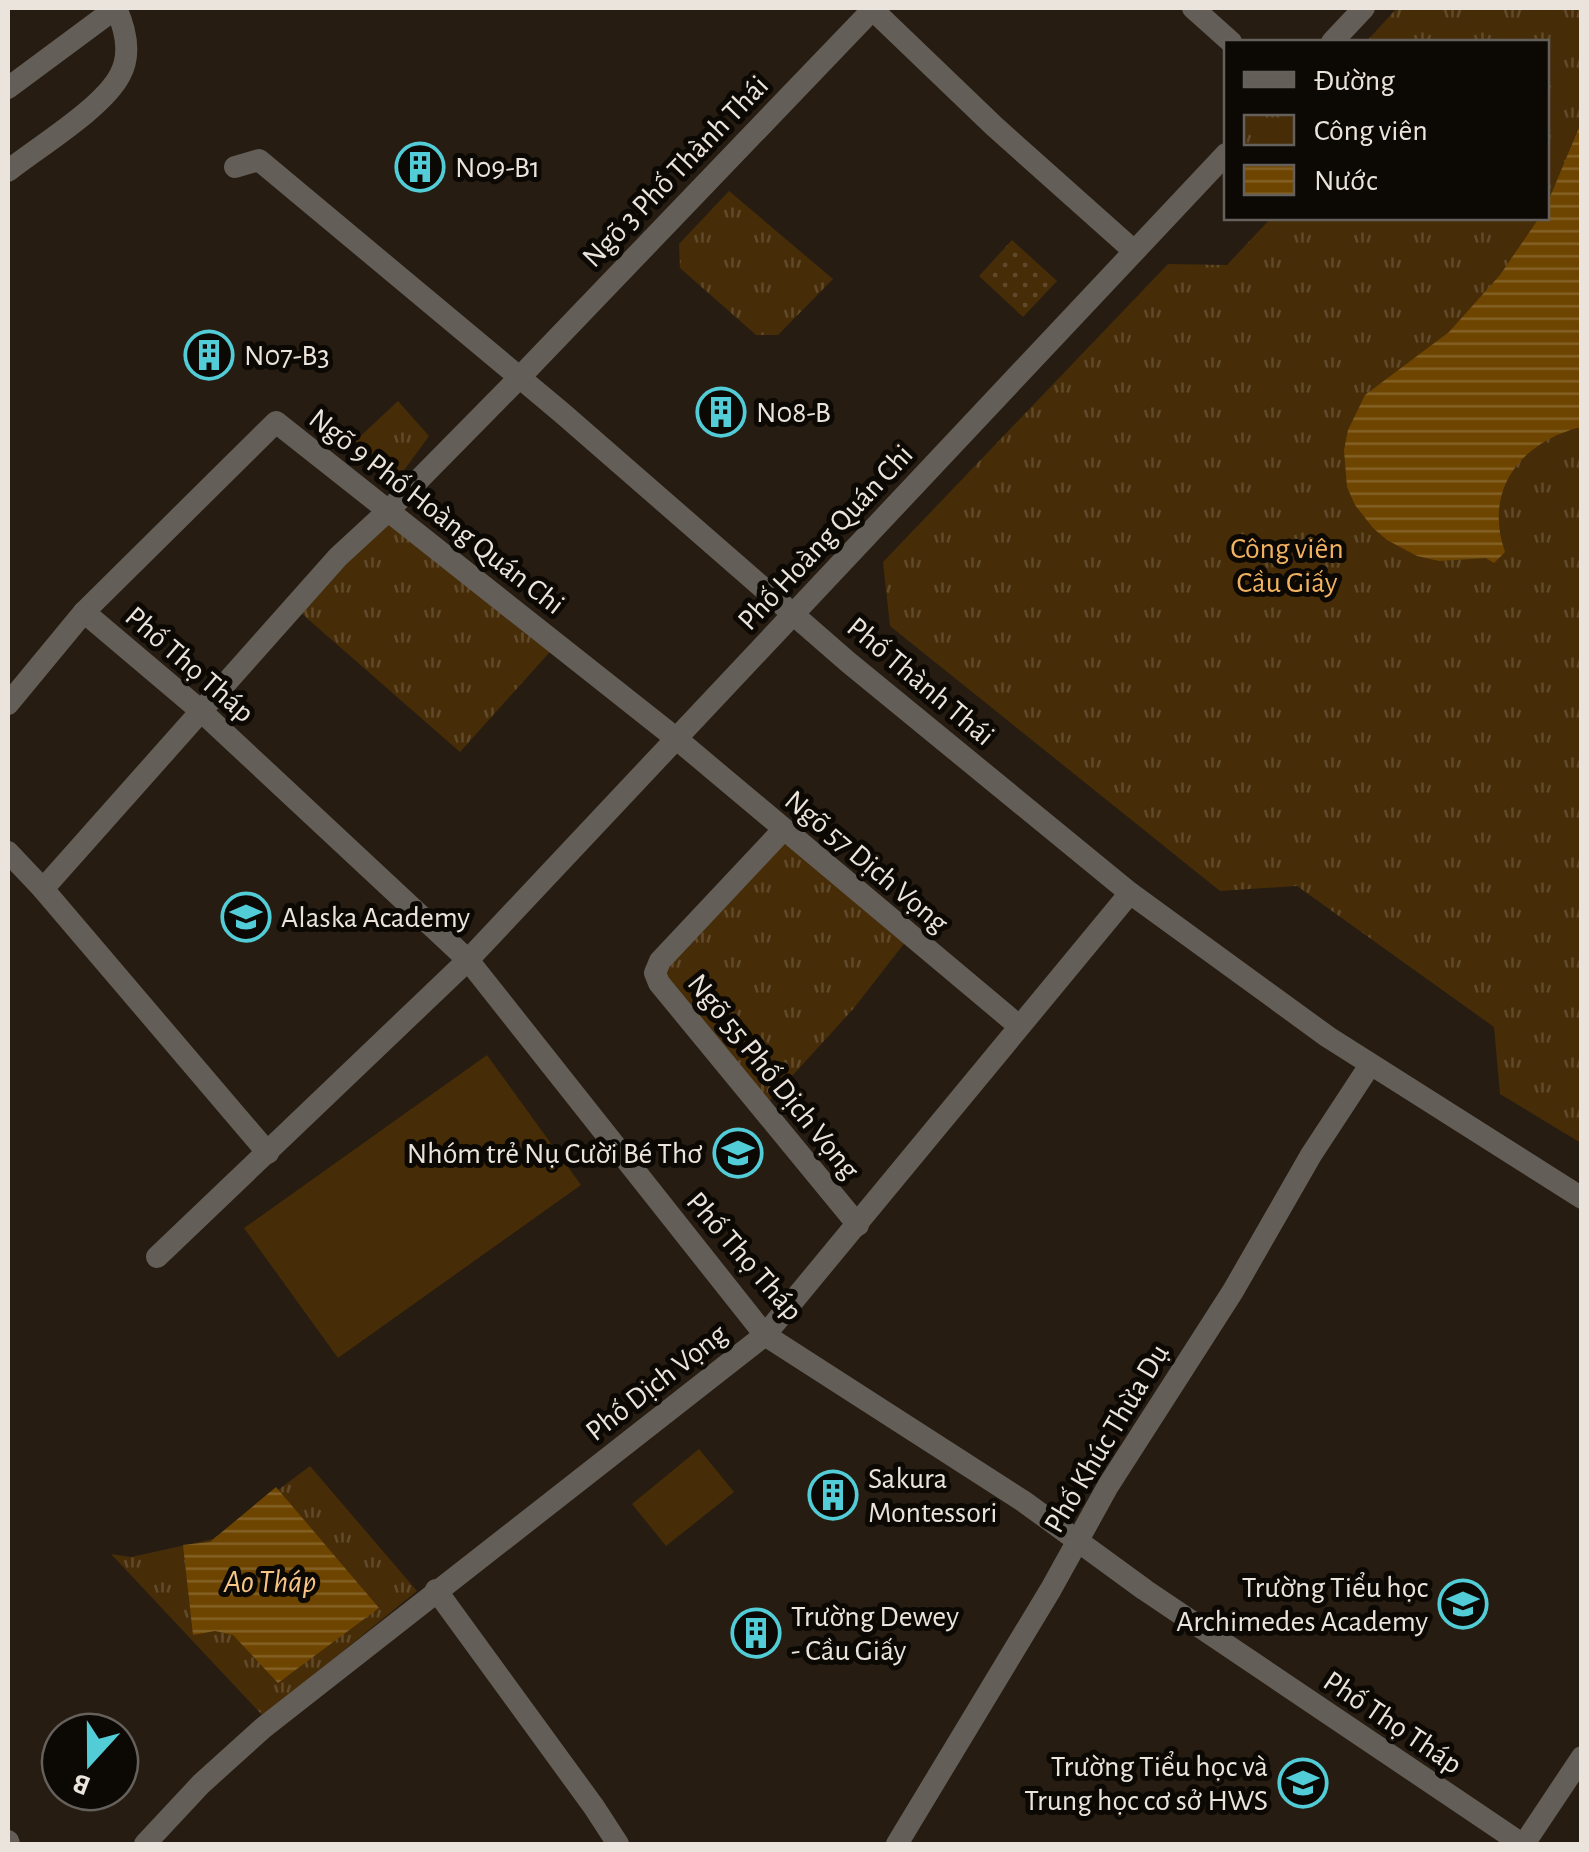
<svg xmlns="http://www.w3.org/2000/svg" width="1589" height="1852" font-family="'Alegreya Sans',sans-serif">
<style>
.grass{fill:url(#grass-dots)}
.park{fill:url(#park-tufts)}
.garden{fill:#462c07}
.water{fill:url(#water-rules)}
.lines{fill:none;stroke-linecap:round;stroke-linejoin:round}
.minor{stroke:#635e58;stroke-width:22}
.labels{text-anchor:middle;stroke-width:10;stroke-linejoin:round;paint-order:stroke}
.poi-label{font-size:30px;fill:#ebe4dd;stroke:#0c0804;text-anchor:start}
.street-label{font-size:30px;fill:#ebe4dd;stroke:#0c0804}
.park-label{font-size:30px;fill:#f1b261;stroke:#0c0804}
.water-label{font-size:32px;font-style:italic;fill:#f6c486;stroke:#0c0804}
</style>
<defs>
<pattern id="grass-dots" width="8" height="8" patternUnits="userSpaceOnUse" patternTransform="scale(2.5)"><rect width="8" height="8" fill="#462c07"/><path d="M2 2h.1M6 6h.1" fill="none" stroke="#614a2b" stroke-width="1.8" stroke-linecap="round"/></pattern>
<pattern id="park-tufts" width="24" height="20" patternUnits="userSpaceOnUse" patternTransform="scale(2.5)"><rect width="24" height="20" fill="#462c07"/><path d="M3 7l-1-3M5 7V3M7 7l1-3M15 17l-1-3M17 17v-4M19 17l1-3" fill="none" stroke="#614a2b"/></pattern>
<pattern id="water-rules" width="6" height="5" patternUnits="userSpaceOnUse" patternTransform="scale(2.5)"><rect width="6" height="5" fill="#6e4500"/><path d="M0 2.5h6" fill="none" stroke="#836025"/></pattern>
</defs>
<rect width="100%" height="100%" fill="#261c11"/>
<path class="grass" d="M1012,240L1057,281L1023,317L979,276Z"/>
<g class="park">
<path d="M1397,8H1581V1143L1500,1094L1494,1027L1297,886L1220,891L890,626L883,562L1168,264L1227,265L1271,218H1546V42H1366Z"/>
<path d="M729,191L833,279L778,335H756L680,268L679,244Z"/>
<path d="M398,401L429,436L391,488L350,446Z"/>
<path d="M389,510L557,644L460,752L293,606Z"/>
<path d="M783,830L910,936L854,1008L762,1109L659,984L660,961Z"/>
<path d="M310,1466L417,1591L263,1716L111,1554L131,1557L213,1539Z"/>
</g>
<g class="garden">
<path d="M487,1055L581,1185L338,1358L244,1228Z"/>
<path d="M699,1449L734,1492L666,1546L632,1504Z"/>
</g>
<g class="water">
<path d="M1581,123V427C1521,442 1483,489 1505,552L1494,563L1486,558L1439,561L1417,556L1387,540L1373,528L1355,505L1347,487L1344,450L1348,430L1365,395L1449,332L1500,275L1539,218H1546L1547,204Z"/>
<path d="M276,1487L379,1608L278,1683L233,1635L215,1631L193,1635L183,1545L210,1542Z"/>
</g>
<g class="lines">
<g class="minor">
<path d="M871,8L994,126L1134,251"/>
<path d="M1193,8L1231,42"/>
<path d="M1332,42L1364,8"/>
<path d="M8,88L116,8C125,28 132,53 120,75C103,108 38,147 8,171"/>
<path d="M235,167L259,160L561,412L848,662L1130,893L1328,1037L1582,1198"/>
<path d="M84,612L201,711L468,960L765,1335L1023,1501L1145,1590L1522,1844"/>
<path d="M8,704L84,612L276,422L678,740L1019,1026"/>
<path d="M783,830L660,961L655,973L659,983L858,1225"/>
<path d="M8,852L43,889L268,1153"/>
<path d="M43,889L338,557L389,510L520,377L874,8"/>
<path d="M157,1257L468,960L1226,154"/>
<path d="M436,1590L594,1807L618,1844"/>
<path d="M8,1841L9,1844"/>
<path d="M145,1844L201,1784L263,1728L765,1335L1130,893"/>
<path d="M897,1844L1051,1589L1108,1486L1233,1291L1311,1155L1370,1065"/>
<path d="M1524,1844L1582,1757"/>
</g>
</g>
<defs>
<g id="building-ring" transform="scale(2.5)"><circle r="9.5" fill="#0c0804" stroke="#52ccd6" stroke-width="1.5"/><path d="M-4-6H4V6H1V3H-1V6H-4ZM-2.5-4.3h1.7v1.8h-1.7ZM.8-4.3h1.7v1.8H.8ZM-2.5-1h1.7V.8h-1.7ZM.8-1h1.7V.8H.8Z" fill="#52ccd6"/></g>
<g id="school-ring" transform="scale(2.5)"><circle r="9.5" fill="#0c0804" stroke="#52ccd6" stroke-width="1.5"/><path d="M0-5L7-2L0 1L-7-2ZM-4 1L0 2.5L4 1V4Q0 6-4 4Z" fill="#52ccd6"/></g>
</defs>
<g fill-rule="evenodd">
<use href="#building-ring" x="420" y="167"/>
<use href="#building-ring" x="209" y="355"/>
<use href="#building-ring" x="721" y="412"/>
<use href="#school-ring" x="246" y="917"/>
<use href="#school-ring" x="738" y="1153"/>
<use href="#building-ring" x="833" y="1495"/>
<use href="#school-ring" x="1463" y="1604"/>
<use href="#building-ring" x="756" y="1633"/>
<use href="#school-ring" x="1303" y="1783"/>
</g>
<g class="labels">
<g class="poi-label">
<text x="455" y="177">N09-B1</text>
<text x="244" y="365">N07-B3</text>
<text x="756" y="422">N08-B</text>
<text x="281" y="927">Alaska Academy</text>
<text x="703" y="1163" text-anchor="end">Nhóm trẻ Nụ Cười Bé Thơ</text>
<text x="868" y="1488">Sakura<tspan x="868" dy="34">Montessori</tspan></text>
<text x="1428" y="1597" text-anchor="end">Trường Tiểu học<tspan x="1428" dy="34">Archimedes Academy</tspan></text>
<text x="791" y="1626">Trường Dewey<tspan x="791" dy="34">- Cầu Giấy</tspan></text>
<text x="1268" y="1776" text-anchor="end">Trường Tiểu học và<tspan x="1268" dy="34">Trung học cơ sở HWS</tspan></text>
</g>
<g class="street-label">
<text transform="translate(675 171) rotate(-46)" y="10">Ngõ 3 Phố Thành Thái</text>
<text transform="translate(437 511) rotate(38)" y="10">Ngõ 9 Phố Hoàng Quán Chi</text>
<text transform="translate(825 537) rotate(-47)" y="10">Phố Hoàng Quán Chi</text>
<text transform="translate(190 664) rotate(41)" y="10">Phố Thọ Tháp</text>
<text transform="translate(921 681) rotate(40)" y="10">Phố Thành Thái</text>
<text transform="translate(867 861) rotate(40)" y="10">Ngõ 57 Dịch Vọng</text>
<text transform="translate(774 1076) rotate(51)" y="10">Ngõ 55 Phố Dịch Vọng</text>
<text transform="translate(745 1256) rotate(49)" y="10">Phố Thọ Tháp</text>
<text transform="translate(656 1382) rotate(-38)" y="10">Phố Dịch Vọng</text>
<text transform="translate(1106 1438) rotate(-59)" y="10">Phố Khúc Thừa Dụ</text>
<text transform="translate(1393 1722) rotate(34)" y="10">Phố Thọ Tháp</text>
</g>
<g class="park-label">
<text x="1287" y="558">Công viên<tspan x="1287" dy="34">Cầu Giấy</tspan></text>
</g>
<g class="water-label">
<text x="270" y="1592">Ao Tháp</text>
</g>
</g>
<rect width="1589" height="1852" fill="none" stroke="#ebe4dd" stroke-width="20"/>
<rect x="1224" y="40" width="325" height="180" fill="#0c0804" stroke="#65605b" stroke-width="2.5"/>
<rect x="1244" y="72" width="50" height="15" fill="#635e58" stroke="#65605b" stroke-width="2.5"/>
<text x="1314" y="90" font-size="30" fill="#ebe4dd">Đường</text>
<rect x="1244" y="115" width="50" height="30" fill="url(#park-tufts)" stroke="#65605b" stroke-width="2.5"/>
<text x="1314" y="140" font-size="30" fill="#ebe4dd">Công viên</text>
<rect x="1244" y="165" width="50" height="30" fill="url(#water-rules)" stroke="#65605b" stroke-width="2.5"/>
<text x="1314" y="190" font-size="30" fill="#ebe4dd">Nước</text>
<g transform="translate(90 1762) rotate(201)"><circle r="48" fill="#0c0804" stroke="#65605b" stroke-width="2.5"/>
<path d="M0-8L18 38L0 25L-18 38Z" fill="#52ccd6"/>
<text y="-15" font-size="28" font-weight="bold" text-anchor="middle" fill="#ebe4dd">B</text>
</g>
</svg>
